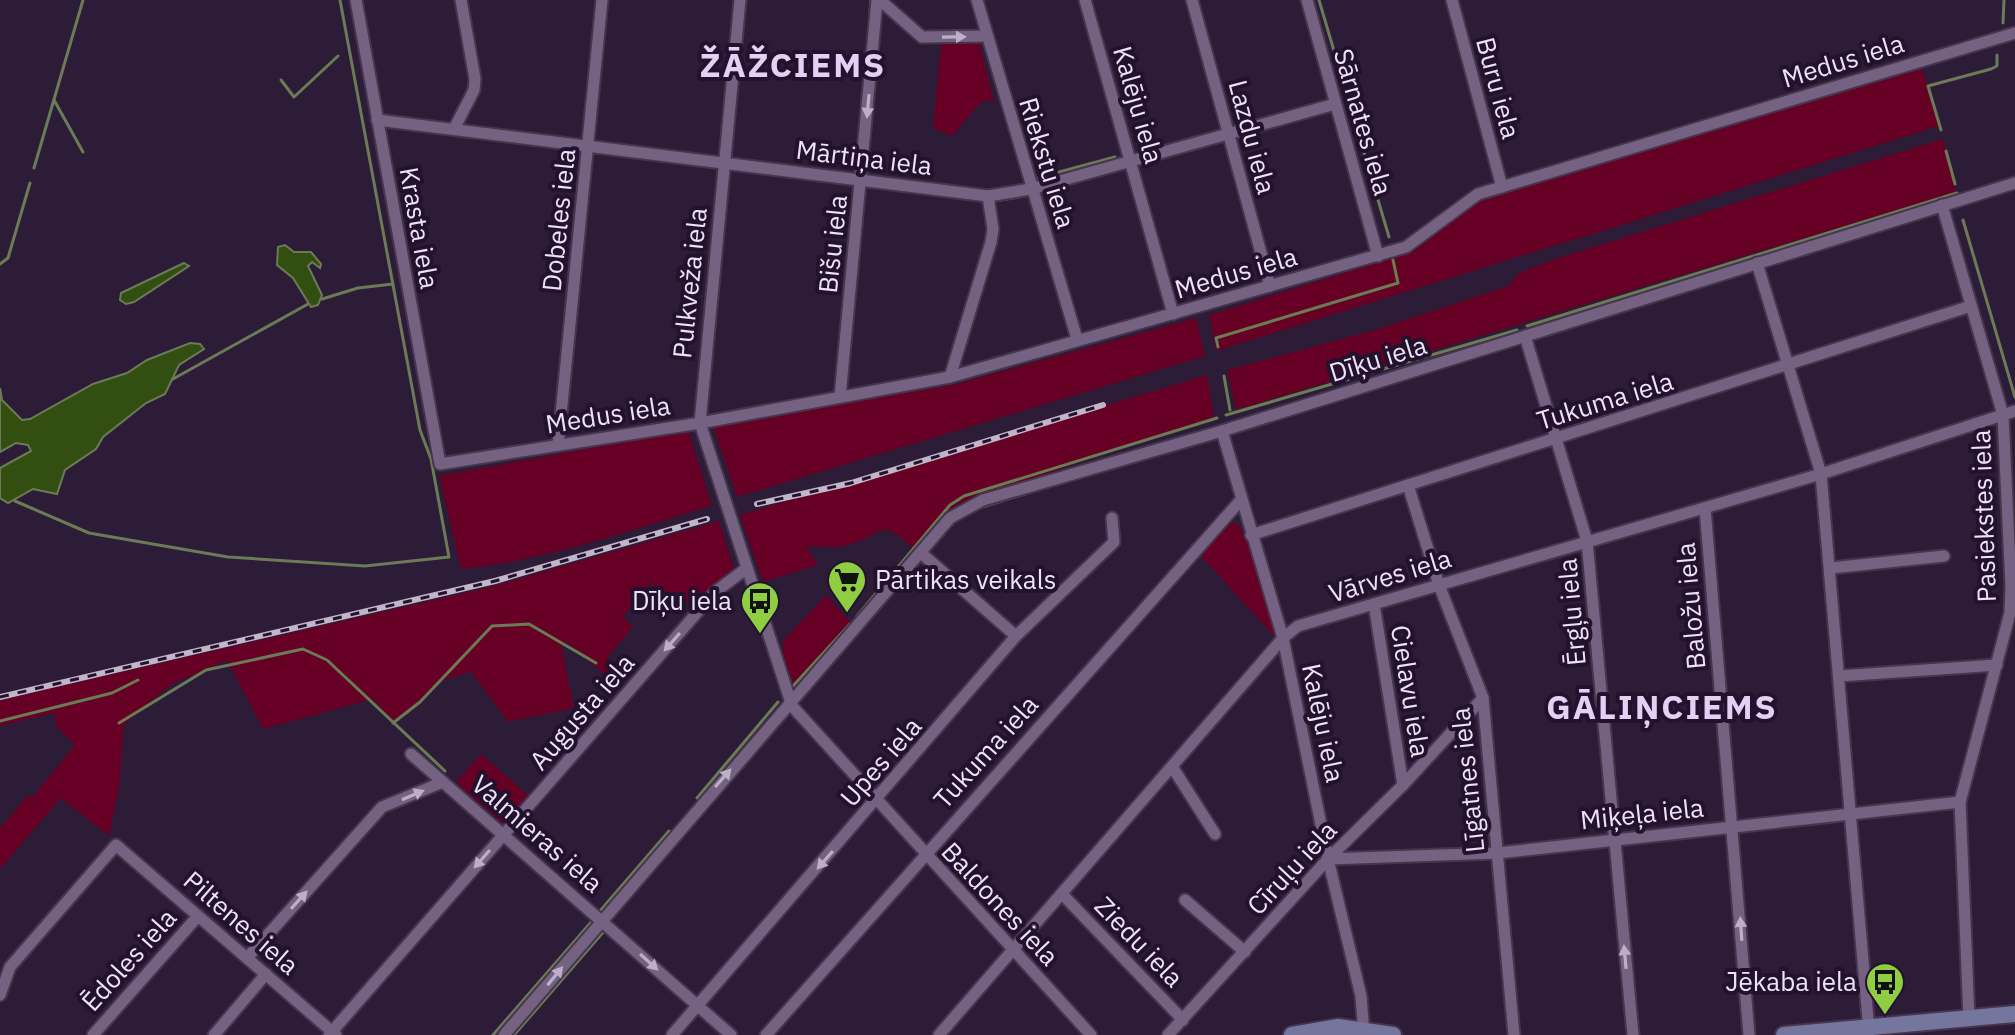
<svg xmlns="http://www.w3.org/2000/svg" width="2015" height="1035" font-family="'IBM Plex Sans',sans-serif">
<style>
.green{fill:#660024}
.water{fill:#334e11;stroke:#6b7b56;stroke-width:2}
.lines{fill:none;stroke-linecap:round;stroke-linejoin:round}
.stream{stroke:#6b7b56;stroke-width:3}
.street-casing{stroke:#45364e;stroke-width:15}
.secondary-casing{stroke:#45364e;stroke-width:20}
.street{stroke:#756283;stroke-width:11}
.secondary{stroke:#74769e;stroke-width:16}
.rail-casing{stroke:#c1b5ca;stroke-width:6}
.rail{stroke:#23122e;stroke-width:3;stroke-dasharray:9;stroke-linecap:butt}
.oneway{fill:#beafc8}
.labels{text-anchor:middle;stroke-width:8;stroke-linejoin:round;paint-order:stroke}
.street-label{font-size:26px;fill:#eee3f6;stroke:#23122e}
.poi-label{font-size:26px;fill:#eee3f6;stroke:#23122e;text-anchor:end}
.district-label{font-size:34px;font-weight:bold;letter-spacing:2px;fill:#e5cff5;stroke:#23122e}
</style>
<rect width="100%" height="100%" fill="#2d1c38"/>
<g class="green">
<path d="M979,43L994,100L981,102L952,136L933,128L941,44Z"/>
<path d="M1922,68L1939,126L1216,351L1209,315L1412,252L1480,200Z"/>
<path d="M1943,139L1956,192L1236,410L1227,370L1375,330L1508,286L1519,273L1561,257Z"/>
<path d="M1196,318L1205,356L737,497L713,426L952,385Z"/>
<path d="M1207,375L1214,417L957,504L916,551C876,513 885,537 844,546C833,548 818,546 806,547L818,565L763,582L740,515Z"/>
<path d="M688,430L712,506C630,530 546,561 461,569L439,476Z"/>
<path d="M719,521L734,568L694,609L682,599L678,604L650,583L623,617L633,627L607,657L629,677L619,687L567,642L561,645L574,708L508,722L471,672L440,681L393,723L373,699L263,729L227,660L172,684L124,724L119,788L109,836L61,798L0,869V828L28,795L32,798L75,745L57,727L54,713L0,726V700L486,588Z"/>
<path d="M1230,522L1239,525L1250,545L1278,634L1275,637L1201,556L1211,538Z"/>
<path d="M826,595L853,625L795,687L783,657V641Z"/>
<path d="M481,754L528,795L503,824L456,782Z"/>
</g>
<g class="water">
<path d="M285,245L294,252H311L321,264L320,268L312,262L308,266L322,295L318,305L311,307L293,278L277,265L278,247Z"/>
<path d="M184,263L189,266L134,302L126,304L120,300L121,293Z"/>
<path d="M190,343L200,344L204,349L179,365L165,394L146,403L103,437L96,449L65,470L57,494L33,489L8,503L0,498V468L31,451L28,445L16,443L0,452V388L2,400L22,420L30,419L93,384L127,373L147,360Z"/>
</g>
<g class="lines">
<g class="stream">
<path d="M1319,0L1389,237"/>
<path d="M870,12L871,0"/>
<path d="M2003,23L2004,0"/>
<path d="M869,30L870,18"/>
<path d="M281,80L294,97L338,56"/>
<path d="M54,100L83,152"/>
<path d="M1941,130L1928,86L1991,69L1997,66V55"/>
<path d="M1946,151L1955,184"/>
<path d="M34,168L83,0"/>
<path d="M1037,178L1115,157"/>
<path d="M958,198L978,200"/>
<path d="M994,201L1025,196"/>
<path d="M1963,220L2015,397"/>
<path d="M0,264L8,258L30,183"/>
<path d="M322,299L358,288L393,284"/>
<path d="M1527,326L1957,193"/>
<path d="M1218,347L1216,338L1398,283L1393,260"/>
<path d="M1224,376L1230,410"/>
<path d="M173,379L308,304"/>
<path d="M1226,415L1517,330"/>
<path d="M15,501L89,533L228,557L365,566L449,557L431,459L420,430L340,0"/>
<path d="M976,509L1060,483"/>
<path d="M857,616L950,505L964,496L1217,418"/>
<path d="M793,686L850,624"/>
<path d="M0,721L112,693L138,680"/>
<path d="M119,723L206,670L303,649L327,660L445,771"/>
<path d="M393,723L420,702L492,626L529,624L596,663"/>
<path d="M697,798L778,702"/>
<path d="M600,911L669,831"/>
<path d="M493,1035L593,920"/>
<path d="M514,1035L605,930"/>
</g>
<g class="street-casing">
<g id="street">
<path d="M356,0L440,464L700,423L950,377L1406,247L1478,194L2015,33"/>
<path d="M740,0L700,423L792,706L1091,1035"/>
<path d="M880,0L922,37L987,36"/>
<path d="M977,0L1077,339"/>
<path d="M1085,0L1173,314"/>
<path d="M1192,0L1270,286"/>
<path d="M1307,0L1378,256"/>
<path d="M1452,0L1502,187"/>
<path d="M377,120L988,196L1031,189L1335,104"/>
<path d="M454,129L474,90L475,79L461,0"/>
<path d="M1942,205L2003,415L2011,586L2010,613L1960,802L1969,1018"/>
<path d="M1757,263L1821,474L1869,1031"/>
<path d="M1525,336L1587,541L1633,1035"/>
<path d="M950,377L991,242L993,229L988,196"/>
<path d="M840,397L877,0"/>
<path d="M1222,431L1283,638L1328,859L1361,996L1364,1034"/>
<path d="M558,445L602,0"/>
<path d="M1408,485L1439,585L1483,698L1514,1035"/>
<path d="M1705,508L1749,1035"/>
<path d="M1251,535L1971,306"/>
<path d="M921,553L1016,636"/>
<path d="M1831,568L1944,556"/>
<path d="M1374,604L1403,785"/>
<path d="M1839,676L1997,665"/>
<path d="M411,754L731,1035"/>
<path d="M1173,768L1215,834"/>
<path d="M1328,859L1498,853L1960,802"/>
<path d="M1063,895L1183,1020"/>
<path d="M1185,900L1245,952"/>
<path d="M247,958L382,807L443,782"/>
<path d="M0,995L10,967L116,845L336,1035"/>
<path d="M93,1035L198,916"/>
<path d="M214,1035L266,974"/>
<path d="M329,1035L715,592L747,568"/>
<path d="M504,1035L950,518L983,500L1222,431L2015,183"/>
<path d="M672,1035L1016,636L1114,542L1112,518"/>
<path d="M766,1035L1240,501"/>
<path d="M939,1035L1283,638L1298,626L1821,474L2015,411"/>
<path d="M1168,1035L1328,859L1403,785L1483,698"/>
</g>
</g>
<g class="secondary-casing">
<g id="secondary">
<path d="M1292,1035L1338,1027L1393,1035"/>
<path d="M1784,1035L2015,1014"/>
</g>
</g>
<use href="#street" class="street"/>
<use href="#secondary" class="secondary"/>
<g class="rail-casing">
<g id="rail">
<path d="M757,504L851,483L1103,405"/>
<path d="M0,697L495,581L707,519"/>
</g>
</g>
<use href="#rail" class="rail"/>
</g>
<defs><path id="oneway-solid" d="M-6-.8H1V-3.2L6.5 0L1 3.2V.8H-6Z" transform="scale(2)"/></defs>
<g class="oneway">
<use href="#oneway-solid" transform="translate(954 37) rotate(-1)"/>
<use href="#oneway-solid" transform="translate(868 106) rotate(95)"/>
<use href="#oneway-solid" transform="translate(672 642) rotate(131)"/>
<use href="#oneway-solid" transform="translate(723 778) rotate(-49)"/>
<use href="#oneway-solid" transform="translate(413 795) rotate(-23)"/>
<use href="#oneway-solid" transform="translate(482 859) rotate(131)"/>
<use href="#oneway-solid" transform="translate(825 860) rotate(131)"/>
<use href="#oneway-solid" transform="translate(299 900) rotate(-48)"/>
<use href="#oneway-solid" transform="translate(1741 929) rotate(-94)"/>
<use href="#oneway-solid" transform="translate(1625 957) rotate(-95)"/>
<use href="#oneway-solid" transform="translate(649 962) rotate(42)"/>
<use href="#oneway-solid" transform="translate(555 976) rotate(-51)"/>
</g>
<defs>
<g id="supermarket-pin" transform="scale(2)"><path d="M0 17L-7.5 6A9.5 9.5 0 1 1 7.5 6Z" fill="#8fcd42" stroke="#23122e"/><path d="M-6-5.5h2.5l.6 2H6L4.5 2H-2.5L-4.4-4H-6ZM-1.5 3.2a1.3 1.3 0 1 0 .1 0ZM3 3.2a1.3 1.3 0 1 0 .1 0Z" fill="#111"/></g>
<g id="bus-pin" transform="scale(2)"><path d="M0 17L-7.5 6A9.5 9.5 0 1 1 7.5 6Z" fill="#8fcd42" stroke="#23122e"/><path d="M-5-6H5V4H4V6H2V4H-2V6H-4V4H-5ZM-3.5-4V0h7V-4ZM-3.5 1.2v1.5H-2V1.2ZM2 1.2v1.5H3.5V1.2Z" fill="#111"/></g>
</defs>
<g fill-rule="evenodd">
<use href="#supermarket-pin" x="847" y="580"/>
<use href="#bus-pin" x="760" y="601"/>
<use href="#bus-pin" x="1885" y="982"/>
</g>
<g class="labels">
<g class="street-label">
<text transform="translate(1843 61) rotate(-17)" y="9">Medus iela</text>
<text transform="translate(1498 88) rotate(75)" y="9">Buru iela</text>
<text transform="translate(1138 105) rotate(74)" y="9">Kalēju iela</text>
<text transform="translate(1363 122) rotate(74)" y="9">Sārnates iela</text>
<text transform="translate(1252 137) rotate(75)" y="9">Lazdu iela</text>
<text transform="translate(864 158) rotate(7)" y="9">Mārtiņa iela</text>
<text transform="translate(1047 163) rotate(73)" y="9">Riekstu iela</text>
<text transform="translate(559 220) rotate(-84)" y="9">Dobeles iela</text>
<text transform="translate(419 228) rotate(80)" y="9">Krasta iela</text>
<text transform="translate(833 244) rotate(-84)" y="9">Bišu iela</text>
<text transform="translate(1236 273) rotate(-16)" y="9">Medus iela</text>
<text transform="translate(690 283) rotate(-84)" y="9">Pulkveža iela</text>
<text transform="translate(1378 359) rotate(-17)" y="9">Dīķu iela</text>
<text transform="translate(1605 401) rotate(-17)" y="9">Tukuma iela</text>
<text transform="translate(608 415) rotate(-9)" y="9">Medus iela</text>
<text transform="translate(1984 516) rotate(-92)" y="9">Pasiekstes iela</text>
<text transform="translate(1390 576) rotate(-17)" y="9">Vārves iela</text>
<text transform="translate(1691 606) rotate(-95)" y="9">Baložu iela</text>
<text transform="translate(1572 612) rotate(-95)" y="9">Ērgļu iela</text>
<text transform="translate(1410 691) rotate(81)" y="9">Cielavu iela</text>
<text transform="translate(582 712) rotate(-49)" y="9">Augusta iela</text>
<text transform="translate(1323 723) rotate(78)" y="9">Kalēju iela</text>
<text transform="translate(986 752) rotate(-48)" y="9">Tukuma iela</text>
<text transform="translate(881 762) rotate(-49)" y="9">Upes iela</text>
<text transform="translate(1468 780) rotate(-96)" y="9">Līgatnes iela</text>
<text transform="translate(1642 814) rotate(-6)" y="9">Miķeļa iela</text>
<text transform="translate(537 834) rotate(41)" y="9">Valmieras iela</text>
<text transform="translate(1292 868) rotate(-47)" y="9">Cīruļu iela</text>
<text transform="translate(1000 904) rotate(47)" y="9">Baldones iela</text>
<text transform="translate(241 923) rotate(41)" y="9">Piltenes iela</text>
<text transform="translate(1139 942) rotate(46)" y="9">Ziedu iela</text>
<text transform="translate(129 960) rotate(-48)" y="9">Ēdoles iela</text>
</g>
<g class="poi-label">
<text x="875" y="589" text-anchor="start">Pārtikas veikals</text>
<text x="732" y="610">Dīķu iela</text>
<text x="1857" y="991">Jēkaba iela</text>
</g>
<g class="district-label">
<text x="793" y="77">ŽĀŽCIEMS</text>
<text x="1662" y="719">GĀLIŅCIEMS</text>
</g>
</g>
</svg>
